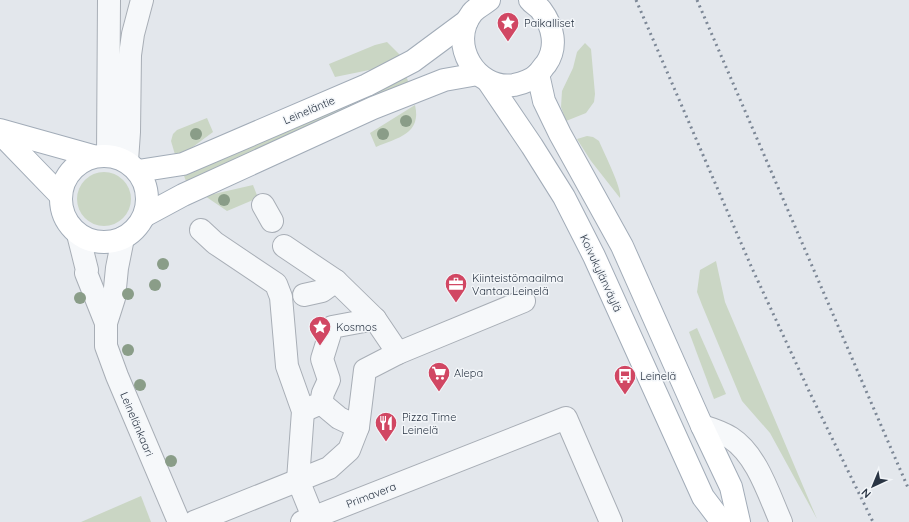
<svg xmlns="http://www.w3.org/2000/svg" width="909" height="522" font-family="Quicksand,sans-serif">
<style>
.green{fill:#cad6c4}
.lines{fill:none;stroke-linecap:round;stroke-linejoin:round}
.minor-casing{stroke:#a8aeb6;stroke-width:24}
.major-casing{stroke:#a2acb8;stroke-width:24}
.minor{stroke:#f6f8fa;stroke-width:22}
.major{stroke:#fff;stroke-width:22}
.rail{stroke:#7c8796;stroke-width:3;stroke-dasharray:2 4;stroke-linecap:butt}
.tree{fill:#8a9d88}
.labels{text-anchor:middle;stroke-width:3;stroke-linejoin:round;paint-order:stroke}
.poi-label{font-size:11px;fill:#2a3544;stroke:#f3f6f9;text-anchor:start}
.street-label{font-size:11px;fill:#2a3544;stroke:#f3f6f9}
</style>
<rect width="100%" height="100%" fill="#e3e7ec"/>
<g class="green">
<path d="M387,42L400,55L389,65L384,67L335,77L329,64L375,45Z"/>
<path d="M585,43L591,49L595,94L594,102L586,113L566,121L561,107L562,91L573,68L577,52Z"/>
<path d="M406,76L410,86L187,184L183,173Z"/>
<path d="M415,105C422,134 397,138 376,147L370,133Z"/>
<path d="M207,118L213,132L186,152L176,158L171,141L173,134L177,130Z"/>
<path d="M587,136L593,137L599,141C603,151 623,190 620,198L591,161L577,139Z"/>
<circle cx="104" cy="199" r="27"/>
<path d="M253,185L258,198L227,211L205,196Z"/>
<path d="M716,261L725,302L817,519L770,433L742,401L702,305L697,292L700,270Z"/>
<path d="M697,328L726,394L714,399L689,332Z"/>
<path d="M141,496L151,522H81Z"/>
</g>
<g class="lines">
<g class="minor-casing">
<g id="minor">
<path d="M108,155L109,0"/>
<path d="M127,161L129,132L130,55L133,34L142,0"/>
<path d="M263,205L272,221"/>
<path d="M201,230L215,243L276,284L281,297L287,366L303,411L298,480L313,517"/>
<path d="M78,234L87,270L86,273L106,323V346L117,376L179,522"/>
<path d="M284,246L336,281L375,319L398,353"/>
<path d="M304,295L322,291L336,281"/>
<path d="M106,323L114,298L117,268L123,238"/>
<path d="M321,403L339,418L358,427"/>
<path d="M303,411L321,403L323,393L329,380L322,359L332,327L375,319"/>
<path d="M702,426C712,429 722,432 731,438C757,455 769,495 781,522"/>
<path d="M194,522L329,468L349,450L358,427L365,370L398,353L524,301"/>
<path d="M302,522L566,418L611,522"/>
</g>
</g>
<g class="major-casing">
<g id="major">
<path d="M489,0C484,4 476,8 472,13C448,44 476,91 514,85C523,83 532,80 538,74C541,71 543,67 546,64C558,47 553,26 541,10C538,6 533,4 530,0"/>
<path d="M538,74L544,101L560,134L622,246L702,426L731,487L739,522"/>
<path d="M488,81L532,146L564,197L594,256L703,497L722,522"/>
<path d="M0,130L93,156"/>
<path d="M0,133L60,195"/>
<circle cx="104" cy="199" r="43"/>
<path d="M138,171L183,164L367,85L413,61L467,21"/>
<path d="M144,216L183,195L373,108L444,80L478,74"/>
</g>
</g>
<use href="#minor" class="minor"/>
<use href="#major" class="major"/>
<g class="rail">
<path d="M636,0L751,266L809,391L873,522"/>
<path d="M697,0L909,490"/>
</g>
</g>
<g class="tree">
<circle cx="406" cy="121" r="6"/>
<circle cx="196" cy="134" r="6"/>
<circle cx="383" cy="134" r="6"/>
<circle cx="224" cy="200" r="6"/>
<circle cx="163" cy="264" r="6"/>
<circle cx="155" cy="285" r="6"/>
<circle cx="128" cy="294" r="6"/>
<circle cx="80" cy="298" r="6"/>
<circle cx="128" cy="350" r="6"/>
<circle cx="140" cy="385" r="6"/>
<circle cx="171" cy="461" r="6"/>
</g>
<defs>
<g id="sight-pin" transform="scale(1.15)"><path d="M0 17L-7.5 6A9.5 9.5 0 1 1 7.5 6Z" fill="#d14763" stroke="#f3f6f9"/><path d="M0-6L1.8-2.2L6-1.7L2.9 1.2L3.7 5.4L0 3.3L-3.7 5.4L-2.9 1.2L-6-1.7L-1.8-2.2Z" fill="#fff"/></g>
<g id="office-pin" transform="scale(1.15)"><path d="M0 17L-7.5 6A9.5 9.5 0 1 1 7.5 6Z" fill="#d14763" stroke="#f3f6f9"/><path d="M-6-3h4V-5.5h4V-3h4V5H-6ZM-1-4.5V-3h2v-1.5ZM-6 0V1H6V0Z" fill="#fff"/></g>
<g id="supermarket-pin" transform="scale(1.15)"><path d="M0 17L-7.5 6A9.5 9.5 0 1 1 7.5 6Z" fill="#d14763" stroke="#f3f6f9"/><path d="M-6-5.5h2.5l.6 2H6L4.5 2H-2.5L-4.4-4H-6ZM-1.5 3.2a1.3 1.3 0 1 0 .1 0ZM3 3.2a1.3 1.3 0 1 0 .1 0Z" fill="#fff"/></g>
<g id="bus-pin" transform="scale(1.15)"><path d="M0 17L-7.5 6A9.5 9.5 0 1 1 7.5 6Z" fill="#d14763" stroke="#f3f6f9"/><path d="M-5-6H5V4H4V6H2V4H-2V6H-4V4H-5ZM-3.5-4V0h7V-4ZM-3.5 1.2v1.5H-2V1.2ZM2 1.2v1.5H3.5V1.2Z" fill="#fff"/></g>
<g id="restaurant-pin" transform="scale(1.15)"><path d="M0 17L-7.5 6A9.5 9.5 0 1 1 7.5 6Z" fill="#d14763" stroke="#f3f6f9"/><path d="M-5-6h1v4h1v-4h1v4h1v-4h1v5L-1.5 .5V6h-2V.5L-5-1ZM5-6V6H3V1.5H1.5Q1.5-4 5-6Z" fill="#fff"/></g>
</defs>
<g fill-rule="evenodd">
<use href="#sight-pin" x="508" y="23"/>
<use href="#office-pin" x="456" y="284"/>
<use href="#sight-pin" x="320" y="327"/>
<use href="#supermarket-pin" x="439" y="373"/>
<use href="#bus-pin" x="625" y="376"/>
<use href="#restaurant-pin" x="386" y="423"/>
</g>
<g class="labels">
<g class="poi-label">
<text x="524" y="27">Paikalliset</text>
<text x="472" y="282">Kiinteistömaailma<tspan x="472" dy="13">Vantaa Leinelä</tspan></text>
<text x="336" y="331">Kosmos</text>
<text x="454" y="377">Alepa</text>
<text x="640" y="380">Leinelä</text>
<text x="402" y="421">Pizza Time<tspan x="402" dy="13">Leinelä</tspan></text>
</g>
<g class="street-label">
<text transform="translate(309 110) rotate(-23)" y="4">Leineläntie</text>
<text transform="translate(601 273) rotate(65)" y="4">Koivukylänväylä</text>
<text transform="translate(137 424) rotate(67)" y="4">Leinelänkaari</text>
<text transform="translate(371 495) rotate(-21)" y="4">Primavera</text>
</g>
</g>
<g transform="translate(873 486) rotate(224)" stroke="#f3f6f9" stroke-width="3" paint-order="stroke">
<path d="M0-3L7 15L0 10L-7 15Z" fill="#2a3544"/>
<text y="-6" font-size="11" font-weight="bold" text-anchor="middle" fill="#2a3544">N</text>
</g>
</svg>
